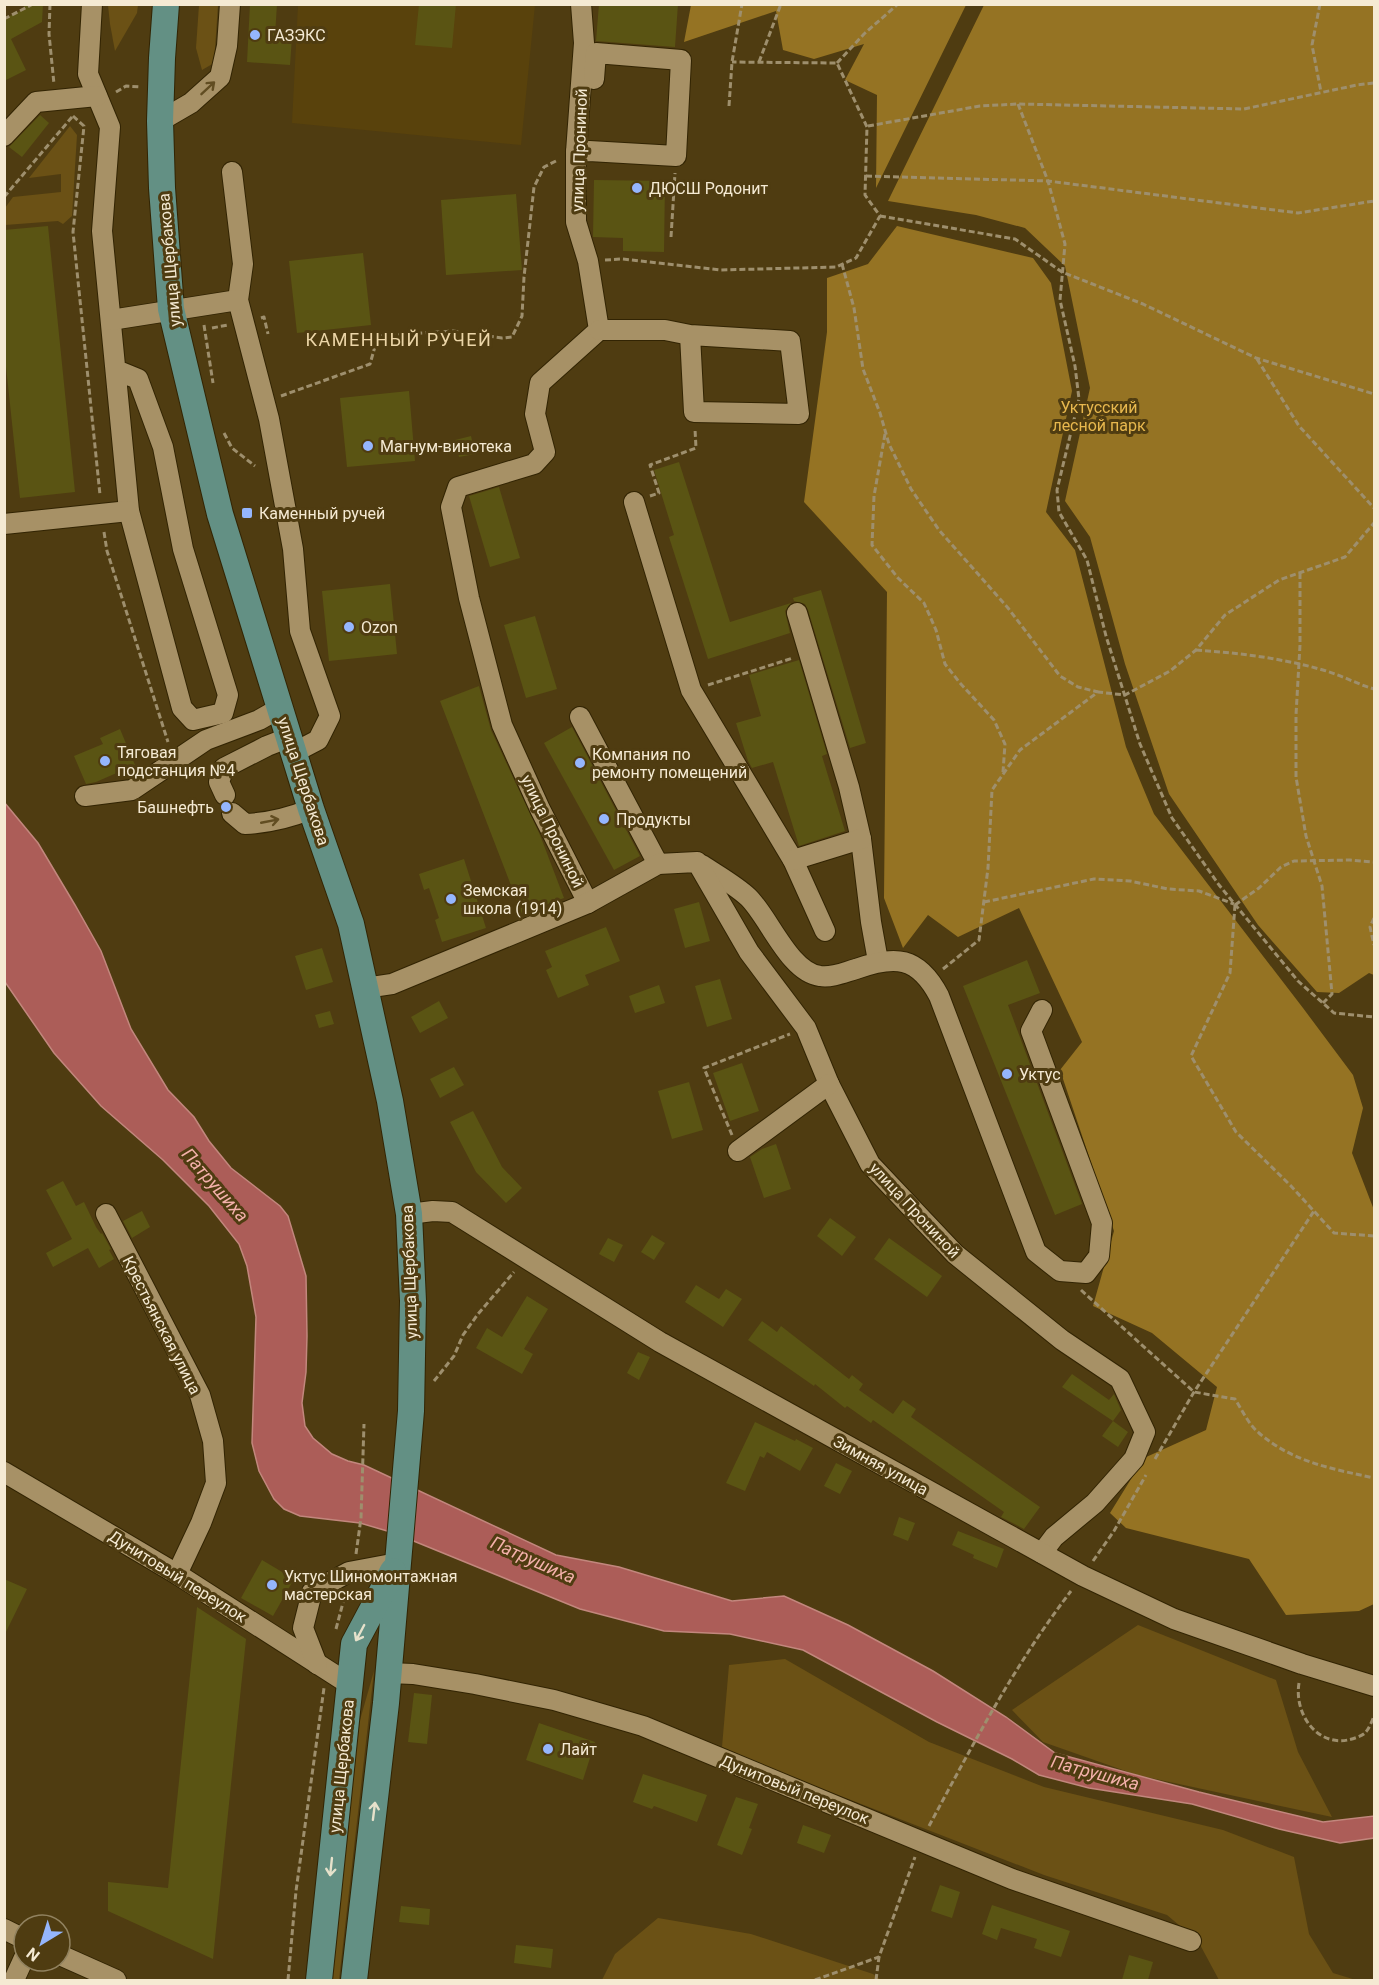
<svg xmlns="http://www.w3.org/2000/svg" width="1379" height="1985" font-family="Roboto,sans-serif">
<style>
.built{fill:#59420c}
.green{fill:#6b5115}
.forest{fill:#957323}
.water{fill:#ac5d58;stroke:#c2877d;stroke-width:1.5}
.building{fill:#5a5413}
.lines{fill:none;stroke-linecap:round;stroke-linejoin:round}
.minor-casing{stroke:#322403;stroke-width:22}
.major-casing{stroke:#322403;stroke-width:28}
.path{stroke:#9e8f6d;stroke-width:3;stroke-dasharray:6 3;stroke-linecap:butt}
.minor{stroke:#a79166;stroke-width:20}
.major{stroke:#639084;stroke-width:26}
.oneway{stroke:#614d22}
.oneway2{stroke:#e6e1cb}
.poi-dot{fill:#95b6fd;stroke:#4f3c11;stroke-width:2}
.labels{text-anchor:middle;stroke-width:6;stroke-linejoin:round;paint-order:stroke}
.poi-label{font-size:16px;fill:#f5ead3;stroke:#4f3c11;text-anchor:start}
.street-label{font-size:16px;fill:#f5ead3;stroke:#4f3c11}
.park-label{font-size:16px;fill:#e8b84e;stroke:#4f3c11}
.neighbourhood-label{font-size:18px;letter-spacing:1.5px;fill:#ecd6a8;stroke:#4f3c11}
.water-label{font-size:18px;font-style:italic;fill:#f4b1ab;stroke:#4f3c11}
</style>
<rect width="100%" height="100%" fill="#4f3c11"/>
<path class="built" d="M298,5H535L521,145L292,123Z"/>
<g class="green">
<path d="M108,5H138L137,13L115,51L110,24Z"/>
<path d="M199,5H218L214,63L202,70L196,48Z"/>
<path d="M70,126L77,135L72,216L63,224L58,221L5,225V208L13,197L61,192V174L29,178Z"/>
<path d="M1138,1625L1276,1680L1298,1752L1332,1817L1137,1775L1043,1742L1012,1710Z"/>
<path d="M785,1659L929,1742L1044,1787L1223,1830L1294,1857L1309,1934L1333,1973L1356,1980H1219L1198,1941L1167,1915L1044,1875L784,1774L722,1747L729,1665Z"/>
<path d="M374,1671L339,1980H332L358,1727Z"/>
<path d="M658,1918L751,1934L873,1974L881,1980H602L615,1954Z"/>
</g>
<g class="forest">
<path d="M691,5V4L966,5L876,188L877,95L845,80L864,44L814,59L783,50L776,11L684,42Z"/>
<path d="M984,5H1374V975L1369,973L1339,993L1317,992L1258,925L1169,794L1125,664L1090,537L1065,501L1090,388L1065,266L1025,228L976,215L888,201Z"/>
<path d="M897,226L1033,258L1051,283L1072,391L1046,512L1075,550L1126,747L1154,814L1303,1008L1353,1075L1363,1108L1352,1153L1374,1210V1604L1359,1611L1286,1615L1249,1559L1126,1528L1110,1513L1144,1458L1206,1430L1217,1387L1152,1333L1093,1306L1114,1231L1060,1070L1082,1042L1019,908L958,937L928,915L903,948L884,898L887,592L804,502L827,332V278L868,264Z"/>
</g>
<path class="water" d="M4,802L38,843L75,905L101,951L131,1029L168,1090L194,1117L209,1141L231,1168L280,1206L288,1216L306,1276L307,1336L306,1372L302,1403L305,1426L313,1438L332,1454L348,1461L364,1465L556,1555L619,1567L732,1601L784,1596L848,1625L933,1671L1006,1717L1055,1753L1199,1792L1323,1822L1374,1816V1838L1340,1843L1279,1829L1192,1804L1089,1788L1039,1775L1012,1759L937,1722L803,1650L730,1634L664,1631L580,1609L394,1533L360,1523L300,1516L284,1509L274,1499L259,1471L252,1443L256,1317L247,1266L239,1244L209,1206L163,1160L101,1106L54,1053L5,982Z"/>
<g class="building">
<path d="M24,4H43L42,22L11,39L26,70L4,81V19L24,9Z"/>
<path d="M250,4H277L275,36L292,37L290,65L247,62Z"/>
<path d="M419,4H456L452,48L415,45Z"/>
<path d="M599,4H678L675,47L596,41Z"/>
<path d="M40,115L49,123L22,157L9,147Z"/>
<path d="M594,180L665,181L664,252L623,251V238L593,237Z"/>
<path d="M516,194L522,270L446,275L441,200Z"/>
<path d="M48,226L75,492L20,498L4,348V230Z"/>
<path d="M363,253L371,325L297,333L289,261Z"/>
<path d="M409,391L415,461L347,467L340,398Z"/>
<path d="M471,436L475,454L459,457L455,440Z"/>
<path d="M679,462L730,622L791,603L785,611L790,633L708,659L669,537L674,535L654,470Z"/>
<path d="M499,487L520,558L490,567L469,496Z"/>
<path d="M390,584L397,654L329,661L322,591Z"/>
<path d="M821,590L866,743L850,748L808,610L805,604L794,601L793,598Z"/>
<path d="M535,616L557,689L526,698L504,625Z"/>
<path d="M799,660L827,754L822,756L845,831L799,846L773,762L752,768L748,761L736,723L761,716L749,675Z"/>
<path d="M479,686L491,730L540,835L564,898L522,914L440,701Z"/>
<path d="M572,727L640,856L614,870L544,743Z"/>
<path d="M120,729L135,765L96,782L86,784L74,756L103,744L100,738Z"/>
<path d="M464,859L486,928L442,942L435,920L439,918L429,888L424,890L419,874Z"/>
<path d="M699,902L710,941L685,948L674,909Z"/>
<path d="M606,927L620,961L585,975L589,985L558,998L546,970L552,967L545,951Z"/>
<path d="M322,948L333,982L306,990L295,956Z"/>
<path d="M1027,960L1040,993L1008,1005L1082,1204L1055,1215L963,986Z"/>
<path d="M720,979L732,1019L707,1027L695,986Z"/>
<path d="M659,985L665,1003L635,1013L629,996Z"/>
<path d="M439,1001L448,1018L420,1033L411,1017Z"/>
<path d="M330,1011L334,1024L319,1028L315,1015Z"/>
<path d="M742,1063L759,1111L730,1121L713,1073Z"/>
<path d="M454,1067L464,1085L440,1098L430,1079Z"/>
<path d="M689,1082L703,1130L672,1139L658,1091Z"/>
<path d="M473,1111L502,1167L522,1188L506,1203L476,1172L450,1122Z"/>
<path d="M776,1144L791,1189L764,1198L750,1157L762,1149Z"/>
<path d="M63,1181L76,1206L84,1202L96,1227L101,1234L102,1233L111,1249L109,1250L114,1259L99,1268L88,1248L53,1267L46,1253L72,1239L46,1190Z"/>
<path d="M142,1211L150,1227L132,1238L123,1221Z"/>
<path d="M830,1218L856,1237L842,1256L817,1236Z"/>
<path d="M652,1235L665,1243L654,1260L641,1252Z"/>
<path d="M608,1238L623,1245L614,1262L599,1254Z"/>
<path d="M889,1238L942,1276L927,1297L874,1259Z"/>
<path d="M696,1285L719,1299L726,1289L742,1299L723,1327L685,1302Z"/>
<path d="M527,1296L548,1309L524,1349L533,1354L522,1374L476,1348L487,1328L502,1337Z"/>
<path d="M762,1321L777,1332L781,1326L849,1379L852,1375L863,1384L859,1390L893,1414L903,1400L916,1409L911,1417L1040,1507L1024,1529L1001,1517L1004,1512L873,1420L871,1423L847,1406L845,1408L815,1384L814,1386L748,1340Z"/>
<path d="M638,1352L650,1357L639,1380L627,1373Z"/>
<path d="M1072,1374L1109,1400L1114,1394L1121,1410L1113,1421L1062,1387Z"/>
<path d="M1113,1421L1128,1432L1118,1447L1102,1436Z"/>
<path d="M755,1422L795,1441L796,1439L813,1448L800,1471L767,1452L764,1458L760,1456L745,1491L726,1483Z"/>
<path d="M836,1463L852,1471L840,1494L824,1486Z"/>
<path d="M899,1517L915,1523L908,1541L893,1535Z"/>
<path d="M958,1531L1004,1549L997,1568L973,1558L974,1555L952,1545Z"/>
<path d="M262,1560L294,1579L273,1616L241,1598Z"/>
<path d="M4,1579L27,1589L4,1636Z"/>
<path d="M197,1607L246,1639L213,1959L108,1911V1882L168,1888Z"/>
<path d="M414,1693L432,1695L427,1744L408,1742Z"/>
<path d="M539,1723L595,1742L583,1780L526,1760Z"/>
<path d="M643,1774L707,1795L697,1822L654,1806L652,1809L633,1802Z"/>
<path d="M736,1797L758,1804L749,1828L752,1829L742,1855L717,1845Z"/>
<path d="M803,1825L831,1835L824,1853L797,1843Z"/>
<path d="M940,1885L960,1892L952,1918L931,1911Z"/>
<path d="M992,1905L1070,1931L1061,1957L1034,1948L1037,1939L1001,1928L997,1940L982,1934Z"/>
<path d="M401,1906L430,1909L429,1925L399,1922Z"/>
<path d="M516,1945L553,1949L551,1968L514,1963Z"/>
<path d="M1129,1955L1153,1962L1148,1980H1122Z"/>
</g>
<g class="lines">
<g class="minor-casing">
<g id="minor">
<path d="M92,4L88,74L110,127L102,231L129,511L182,708L193,720L223,713L228,695L183,549L163,447L138,379L116,370"/>
<path d="M581,4L584,43L576,152V222L588,261L599,330L540,383L535,414L545,452L534,464L458,487L451,507L469,598L502,725L540,809L588,903"/>
<path d="M160,121L191,103L220,77L227,46L230,4"/>
<path d="M4,136L36,102L97,96"/>
<path d="M576,152L589,151L676,156L681,60L596,53L594,79"/>
<path d="M232,172L243,264L238,300L269,419L293,549L300,631L330,716L318,740L295,752"/>
<path d="M111,320L238,300"/>
<path d="M599,330H665L690,335L694,412L799,414L790,341L690,335"/>
<path d="M634,502L691,690L793,860L825,931"/>
<path d="M4,524L129,511"/>
<path d="M797,613L849,787L861,839L871,922L878,961"/>
<path d="M580,717L658,864"/>
<path d="M225,795L219,782L224,768L267,746L290,737"/>
<path d="M85,796L132,790L206,740L259,720L280,708"/>
<path d="M232,813L245,824C269,823 289,818 311,809"/>
<path d="M793,860L861,839"/>
<path d="M702,865C717,875 735,885 748,897C769,917 789,972 820,976C832,978 845,972 856,969C895,955 918,956 939,996L1036,1252L1060,1271L1086,1273L1099,1256L1102,1223L1031,1031L1042,1010"/>
<path d="M365,988L392,984L588,903L658,864L697,862L749,952L806,1028L829,1084L870,1164L955,1254L1062,1340L1120,1379L1145,1432L1134,1459L1095,1503L1054,1537L1042,1553"/>
<path d="M738,1151L829,1084"/>
<path d="M106,1214L200,1395L213,1441L216,1483L201,1523L177,1574"/>
<path d="M409,1214L433,1211L452,1212L660,1342L1083,1576L1174,1619L1302,1664L1374,1686"/>
<path d="M4,1472L177,1574L349,1684"/>
<path d="M317,1664L303,1628L312,1592L349,1572L397,1563"/>
<path d="M389,1673L413,1674L475,1684L554,1700L643,1726L1012,1879L1191,1941"/>
<path d="M4,1929L24,1939"/>
<path d="M60,1955L116,1980"/>
<path d="M14,1980L24,1958"/>
</g>
</g>
<g class="major-casing">
<g id="major">
<path d="M166,4L162,58L160,121L162,188L171,309L220,514L311,809L351,924L390,1101L409,1214L413,1301L411,1411L386,1703L354,1980"/>
<path d="M319,1980L354,1644L393,1571"/>
</g>
</g>
<g class="path">
<path d="M50,4L49,34L54,84"/>
<path d="M1320,4L1312,45L1321,92"/>
<path d="M4,19L33,4"/>
<path d="M759,62L781,4"/>
<path d="M837,63L864,34L898,4"/>
<path d="M116,92L126,86L141,87"/>
<path d="M1018,104L1048,181L1065,244L1060,300L1075,366L1079,399L1057,490L1059,512L1087,560L1106,636L1140,744L1172,818L1219,885L1298,981L1334,1013L1374,1017"/>
<path d="M729,106L732,62L742,4"/>
<path d="M73,116L84,126L73,232L100,495"/>
<path d="M868,126L980,106L1018,104L1244,109L1357,85L1374,83"/>
<path d="M866,176L1048,181L1298,213L1374,201"/>
<path d="M4,197L72,117"/>
<path d="M880,216L1015,239L1062,272L1143,304L1256,358L1374,394"/>
<path d="M671,237L675,173"/>
<path d="M605,260L622,259L721,270L836,267L856,258L880,216L865,195L867,127L837,63L732,62"/>
<path d="M842,264L854,308L863,369L880,413L889,444L911,489L939,530L1008,608L1060,676L1078,687L1098,692"/>
<path d="M261,318L264,317L268,334"/>
<path d="M204,325L213,383"/>
<path d="M212,328L228,325"/>
<path d="M1257,359L1299,426L1374,508"/>
<path d="M281,396L370,364L378,336L453,331L502,338L512,337L522,316L524,277L534,187L544,167L558,160"/>
<path d="M224,433L232,448L255,466"/>
<path d="M885,434L874,496L872,545L898,578L924,603L936,630L945,664L960,683L994,720L1005,744L1003,772"/>
<path d="M650,496L659,493L650,465L696,448L695,429"/>
<path d="M104,532L107,551L168,742"/>
<path d="M1300,573V645L1296,715V777L1306,836L1322,886L1332,994L1323,1003"/>
<path d="M1196,650C1239,653 1281,658 1323,670C1341,675 1357,684 1374,689"/>
<path d="M708,685L793,658"/>
<path d="M984,902L1094,879L1130,881L1168,889L1199,891L1234,904"/>
<path d="M1235,905L1230,973L1191,1056L1236,1132L1291,1186L1334,1233L1374,1236"/>
<path d="M1235,905L1259,888L1281,867L1294,861L1350,860L1374,862"/>
<path d="M1374,918L1370,927L1374,945"/>
<path d="M943,969L979,940L988,868L992,790L1020,750L1098,692L1125,695L1170,671L1196,650L1225,615L1279,580L1345,557L1374,523"/>
<path d="M732,1135L704,1068L790,1034"/>
<path d="M1081,1290L1194,1392L1235,1399C1242,1410 1249,1425 1259,1433C1292,1462 1333,1469 1374,1478"/>
<path d="M434,1381L454,1356L463,1335L478,1314L514,1272"/>
<path d="M1155,1459L1194,1392L1314,1211"/>
<path d="M356,1554L361,1518L364,1424"/>
<path d="M1093,1561L1114,1531L1146,1475"/>
<path d="M336,1629L345,1595"/>
<path d="M1299,1683C1294,1713 1316,1746 1348,1740C1353,1739 1362,1736 1365,1733C1369,1729 1372,1721 1374,1716"/>
<path d="M929,1826C972,1746 1015,1664 1071,1591"/>
<path d="M288,1980L296,1891L324,1688"/>
<path d="M815,1980L879,1957L915,1857"/>
<path d="M876,1980L879,1957"/>
</g>
<use href="#minor" class="minor"/>
<use href="#major" class="major"/>
</g>
<defs><path id="oneway-shaft" d="M-6 0H5M1.5-3L5.5 0L1.5 3" fill="none" stroke-width="1.6" stroke-linecap="round" stroke-linejoin="round" transform="scale(1.5)"/></defs>
<g class="oneway">
<use href="#oneway-shaft" transform="translate(208 88) rotate(-43)"/>
<use href="#oneway-shaft" transform="translate(270 821) rotate(-11)"/>
</g>
<g class="oneway2">
<use href="#oneway-shaft" transform="translate(360 1633) rotate(118)"/>
<use href="#oneway-shaft" transform="translate(374 1811) rotate(-83)"/>
<use href="#oneway-shaft" transform="translate(331 1867) rotate(96)"/>
</g>
<g class="poi-dot">
<circle cx="255" cy="35" r="6"/>
<circle cx="637" cy="188" r="6"/>
<circle cx="368" cy="446" r="6"/>
<rect x="241" y="507" width="12" height="12" rx="3"/>
<circle cx="349" cy="627" r="6"/>
<circle cx="105" cy="761" r="6"/>
<circle cx="580" cy="763" r="6"/>
<circle cx="226" cy="807" r="6"/>
<circle cx="604" cy="819" r="6"/>
<circle cx="451" cy="899" r="6"/>
<circle cx="1007" cy="1074" r="6"/>
<circle cx="272" cy="1585" r="6"/>
<circle cx="548" cy="1749" r="6"/>
</g>
<g class="labels">
<g class="poi-label">
<text x="267" y="41">ГАЗЭКС</text>
<text x="649" y="194">ДЮСШ Родонит</text>
<text x="380" y="452">Магнум-винотека</text>
<text x="259" y="519">Каменный ручей</text>
<text x="361" y="633">Ozon</text>
<text x="117" y="758">Тяговая<tspan x="117" dy="18">подстанция №4</tspan></text>
<text x="592" y="760">Компания по<tspan x="592" dy="18">ремонту помещений</tspan></text>
<text x="214" y="813" text-anchor="end">Башнефть</text>
<text x="616" y="825">Продукты</text>
<text x="463" y="896">Земская<tspan x="463" dy="18">школа (1914)</tspan></text>
<text x="1019" y="1080">Уктус</text>
<text x="284" y="1582">Уктус Шиномонтажная<tspan x="284" dy="18">мастерская</tspan></text>
<text x="560" y="1755">Лайт</text>
</g>
<g class="street-label">
<text transform="translate(579 150) rotate(-88)" y="6">улица Прониной</text>
<text transform="translate(169 260) rotate(-95)" y="6">улица Щербакова</text>
<text transform="translate(304 781) rotate(72)" y="6">улица Щербакова</text>
<text transform="translate(553 831) rotate(64)" y="6">улица Прониной</text>
<text transform="translate(915 1210) rotate(47)" y="6">улица Прониной</text>
<text transform="translate(409 1272) rotate(-92)" y="6">улица Щербакова</text>
<text transform="translate(162 1325) rotate(63)" y="6">Крестьянская улица</text>
<text transform="translate(881 1465) rotate(29)" y="6">Зимняя улица</text>
<text transform="translate(178 1576) rotate(32)" y="6">Дунитовый переулок</text>
<text transform="translate(341 1766) rotate(-84)" y="6">улица Щербакова</text>
<text transform="translate(795 1789) rotate(22)" y="6">Дунитовый переулок</text>
</g>
<g class="park-label">
<text x="1099" y="413">Уктусский<tspan x="1099" dy="18">лесной парк</tspan></text>
</g>
<g class="neighbourhood-label">
<text x="399" y="346">КАМЕННЫЙ РУЧЕЙ</text>
</g>
<g class="water-label">
<text transform="translate(215 1185) rotate(49)" y="6">Патрушиха</text>
<text transform="translate(533 1560) rotate(24)" y="6">Патрушиха</text>
<text transform="translate(1095 1773) rotate(15)" y="6">Патрушиха</text>
</g>
</g>
<rect width="1379" height="1985" fill="none" stroke="#f5ead3" stroke-width="12"/>
<g transform="translate(42 1943) rotate(218)"><circle r="28" fill="#4f3c11" stroke="#91825f" stroke-width="1.5"/>
<path d="M0-4.5L10 22L0 15L-10 22Z" fill="#95b6fd"/>
<text y="-9" font-size="16" font-weight="bold" text-anchor="middle" fill="#f5ead3">N</text>
</g>
</svg>
